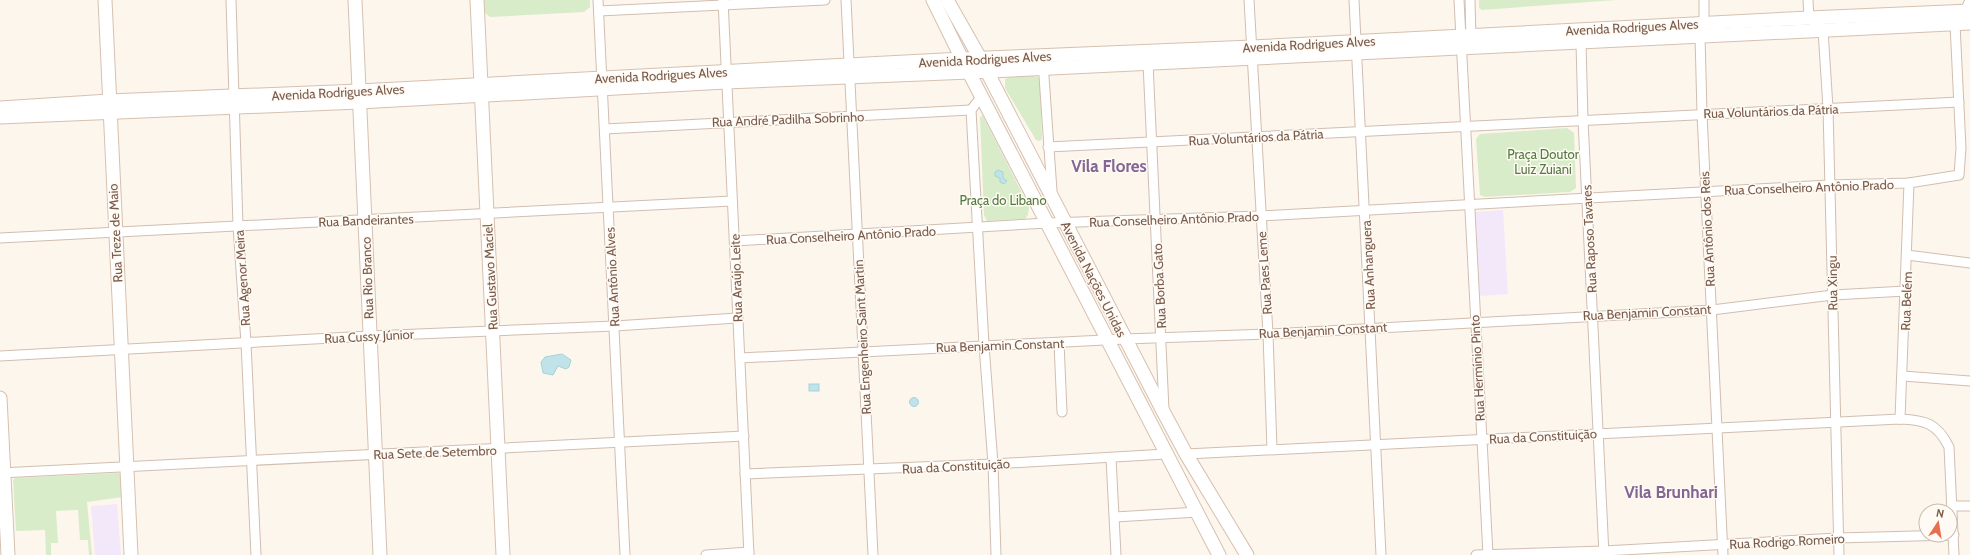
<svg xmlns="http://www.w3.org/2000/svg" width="1970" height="555" font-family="Cabin,sans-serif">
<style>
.education{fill:#f3e8fa}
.green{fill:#d8ecc9}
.water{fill:#bfe3e8;stroke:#a5d3da}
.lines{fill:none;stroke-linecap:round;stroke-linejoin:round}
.street-casing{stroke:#d1beb0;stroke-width:11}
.secondary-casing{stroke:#d6c0b0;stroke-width:15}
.street{stroke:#fff;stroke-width:9}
.secondary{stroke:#fff;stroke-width:13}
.labels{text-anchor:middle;stroke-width:3;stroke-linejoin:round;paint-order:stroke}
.street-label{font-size:13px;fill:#7a5c4d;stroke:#fffaf3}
.park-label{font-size:13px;fill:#537a41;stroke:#fffaf3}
.district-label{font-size:17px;font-weight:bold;fill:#846695;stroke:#fffaf3}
</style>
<rect width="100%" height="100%" fill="#fdf6ec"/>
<g class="education">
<path d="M1503,210L1508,294L1480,296L1475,212Z"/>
<path d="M117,504L121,555H95L91,506Z"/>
</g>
<g class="green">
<path d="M484,0H590V7L584,12L490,17L485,13Z"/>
<path d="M1479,0H1616L1482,10L1479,8Z"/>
<path d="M1033,76L1038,77L1040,81L1042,139L1040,141L1036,140L1005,88V79L1010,77Z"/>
<path d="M983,116L1029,207L1028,215L1025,219L987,221L984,215L980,117Z"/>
<path d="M1567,128L1574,133L1576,188L1570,192L1485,197L1480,195L1476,139L1480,134Z"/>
<path d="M118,473L120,474L122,497L87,502L92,555H89L88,540H80L78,510L56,511L58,543H51V555H46L45,530L16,531L13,480L15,478Z"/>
</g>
<g class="water">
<path d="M998,170L1003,172V178L1007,181L1004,184L1000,182V178L995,176V172Z"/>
<path d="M562,354L571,360L569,367L566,369L558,366L553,375L543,373L541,362L545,357Z"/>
<rect x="809" y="384" width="10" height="7"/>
<circle cx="914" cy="402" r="4.5"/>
</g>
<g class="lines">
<g class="street-casing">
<g id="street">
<path d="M231,0L238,226L246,343L256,555"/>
<path d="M598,0L625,555"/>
<path d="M723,0L749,555"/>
<path d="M846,0L873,555"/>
<path d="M1249,0L1268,334L1272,449"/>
<path d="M1354,0L1381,555"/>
<path d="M1459,0L1488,555"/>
<path d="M1470,0L1471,41"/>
<path d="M1704,0V23L1700,36L1702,114L1723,555"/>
<path d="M1808,0L1809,18L1823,30L1828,108L1839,555"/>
<path d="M599,11L825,0"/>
<path d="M1581,43L1583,120L1604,555"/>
<path d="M1043,62L1052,191"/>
<path d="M1148,63L1164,410"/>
<path d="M982,96L971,110L984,345L993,464L996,555"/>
<path d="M605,129L971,110"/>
<path d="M1048,147L1959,102"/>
<path d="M0,238C244,226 488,214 732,201"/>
<path d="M735,241L1048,223L1260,216L1829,185L1909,183L1959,175L1961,148L1955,24L1965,11L1970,0"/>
<path d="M1907,255L1970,263"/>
<path d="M1059,343L1062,412"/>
<path d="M0,356L369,336L615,326L737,318"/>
<path d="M740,358L1125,339L1268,334L1712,310L1833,295L1906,291"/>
<path d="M1903,376L1970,381"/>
<path d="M1900,419L1909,183"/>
<path d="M1186,454L1900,419C1925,420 1937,423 1949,447L1954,555"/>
<path d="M1111,458L1116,555"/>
<path d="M0,473L744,436"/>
<path d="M745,474L993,464L1166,454"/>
<path d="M1953,506H1970"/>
<path d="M1115,517L1198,512"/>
<path d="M706,555L749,552"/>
<path d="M1476,555L1604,551L1837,538L1954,535"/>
</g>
</g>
<g class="secondary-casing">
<g id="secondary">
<path d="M105,0L131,555"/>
<path d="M355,0L380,555"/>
<path d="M477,0L503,555"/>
<path d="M933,0L962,59L1219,555"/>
<path d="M947,0L980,58L1164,413L1186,454L1247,555"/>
<path d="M0,108L109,101L359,91L962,59L1252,47L1809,18L1970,11"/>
<path d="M0,117L359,102L726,82L970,72L1970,23"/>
<path d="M0,398L8,555"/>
</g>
</g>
<use href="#street" class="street"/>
<use href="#secondary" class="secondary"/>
</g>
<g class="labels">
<g class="street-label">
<text transform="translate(1632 27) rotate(-3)" y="5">Avenida Rodrigues Alves</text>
<text transform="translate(1309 44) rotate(-3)" y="5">Avenida Rodrigues Alves</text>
<text transform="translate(985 59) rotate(-3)" y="5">Avenida Rodrigues Alves</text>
<text transform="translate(661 75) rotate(-3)" y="5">Avenida Rodrigues Alves</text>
<text transform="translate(338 92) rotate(-3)" y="5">Avenida Rodrigues Alves</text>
<text transform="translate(1771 111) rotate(-2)" y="5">Rua Voluntários da Pátria</text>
<text transform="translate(788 119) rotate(-2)" y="5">Rua André Padilha Sobrinho</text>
<text transform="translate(1256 137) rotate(-3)" y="5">Rua Voluntários da Pátria</text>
<text transform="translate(1809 187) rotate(-2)" y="5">Rua Conselheiro Antônio Prado</text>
<text transform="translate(1174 219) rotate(-2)" y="5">Rua Conselheiro Antônio Prado</text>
<text transform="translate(366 220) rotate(-2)" y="5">Rua Bandeirantes</text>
<text transform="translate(1707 229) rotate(-93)" y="5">Rua Antônio dos Reis</text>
<text transform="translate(115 233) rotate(-93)" y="5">Rua Treze de Maio</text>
<text transform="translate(851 235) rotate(-3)" y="5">Rua Conselheiro Antônio Prado</text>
<text transform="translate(1589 239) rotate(-93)" y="5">Rua Raposo Tavares</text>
<text transform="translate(1368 265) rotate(-93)" y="5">Rua Anhanguera</text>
<text transform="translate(1264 273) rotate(-94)" y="5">Rua Paes Leme</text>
<text transform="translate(490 277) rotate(-93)" y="5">Rua Gustavo Maciel</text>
<text transform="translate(612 277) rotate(-93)" y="5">Rua Antônio Alves</text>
<text transform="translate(242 278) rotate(-94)" y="5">Rua Agenor Meira</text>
<text transform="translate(367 278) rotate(-92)" y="5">Rua Rio Branco</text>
<text transform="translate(736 278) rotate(-92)" y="5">Rua Araújo Leite</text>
<text transform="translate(1094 279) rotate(63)" y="5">Avenida Nações Unidas</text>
<text transform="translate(1832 283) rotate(-91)" y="5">Rua Xingu</text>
<text transform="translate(1159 286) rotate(-93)" y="5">Rua Borba Gato</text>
<text transform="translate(1906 301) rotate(-88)" y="5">Rua Belém</text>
<text transform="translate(1647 312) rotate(-3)" y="5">Rua Benjamin Constant</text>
<text transform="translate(1323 330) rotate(-3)" y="5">Rua Benjamin Constant</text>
<text transform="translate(369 336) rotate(-3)" y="5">Rua Cussy Júnior</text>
<text transform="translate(862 337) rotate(-93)" y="5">Rua Engenheiro Saint Martin</text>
<text transform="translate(1000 345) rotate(-2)" y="5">Rua Benjamin Constant</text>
<text transform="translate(1477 368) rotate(-93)" y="5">Rua Hermínio Pinto</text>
<text transform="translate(1543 436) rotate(-3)" y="5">Rua da Constituição</text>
<text transform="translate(435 452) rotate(-2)" y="5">Rua Sete de Setembro</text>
<text transform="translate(956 466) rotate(-3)" y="5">Rua da Constituição</text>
<text transform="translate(1787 541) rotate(-3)" y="5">Rua Rodrigo Romeiro</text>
</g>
<g class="park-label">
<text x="1543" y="159">Praça Doutor<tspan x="1543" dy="15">Luiz Zuiani</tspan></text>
<text x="1003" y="205">Praça do Libano</text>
</g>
<g class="district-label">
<text x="1109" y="172">Vila Flores</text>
<text x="1671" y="498">Vila Brunhari</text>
</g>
</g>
<g transform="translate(1938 523) rotate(12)"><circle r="19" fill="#fffaf3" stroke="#cabbb1"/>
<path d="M0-3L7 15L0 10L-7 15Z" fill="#e76f51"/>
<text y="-6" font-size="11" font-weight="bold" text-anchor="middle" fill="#7a5c4d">N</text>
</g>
</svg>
